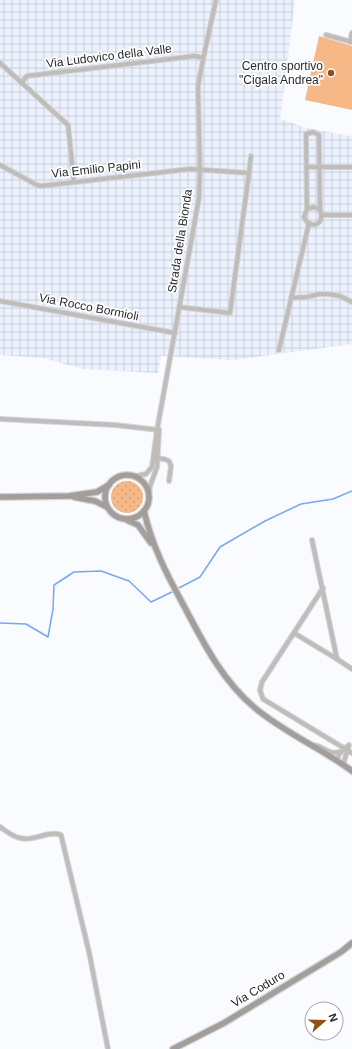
<svg xmlns="http://www.w3.org/2000/svg" width="352" height="1049" font-family="Helvetica,sans-serif">
<style>
.industrial{fill:url(#industrial-grid)}
.grass{fill:url(#grass-dots)}
.park{fill:#f6b887}
.lines{fill:none;stroke-linecap:round;stroke-linejoin:round}
.stream{stroke:#77a8f0;stroke-width:1.5}
.street-casing{stroke:#d3d5d8;stroke-width:6}
.secondary-casing{stroke:#d3d5d8;stroke-width:8}
.street{stroke:#c0bcba;stroke-width:4}
.secondary{stroke:#a39e9a;stroke-width:5.5}
.poi-dot{fill:#8e5013;stroke:#fff;stroke-width:1.5}
.labels{text-anchor:middle;stroke-width:3.5;stroke-linejoin:round;paint-order:stroke}
.street-label{font-size:12px;fill:#27292c;stroke:#fff}
.poi-label{font-size:12px;fill:#27292c;stroke:#fff;text-anchor:end}
</style>
<defs>
<pattern id="industrial-grid" width="8" height="8" patternUnits="userSpaceOnUse"><rect width="8" height="8" fill="#ebf2fe"/><path d="M0 4h8M4 0v8" fill="none" stroke="#cad0da"/></pattern>
<pattern id="grass-dots" width="8" height="8" patternUnits="userSpaceOnUse"><rect width="8" height="8" fill="#f6b887"/><path d="M2 2h.1M6 6h.1" fill="none" stroke="#d39e75" stroke-width="1.8" stroke-linecap="round"/></pattern>
</defs>
<rect width="100%" height="100%" fill="#f9fbfe"/>
<path class="industrial" d="M0,0H295L280,119L307,128L349,136L352,135V344L233,360L161,356L158,373L83,369L43,358L0,355Z"/>
<circle class="grass" cx="127" cy="497" r="16"/>
<path class="park" d="M319,36L352,46V110L305,100Z"/>
<g class="lines">
<g class="stream">
<path d="M177,589L200,577L220,547L265,521L301,504L333,499L352,491"/>
<path d="M0,623L26,624L48,637L53,609L54,585L74,572L101,571L129,581L151,602L174,591"/>
</g>
<g class="street-casing">
<g id="street">
<path d="M326,35L352,42"/>
<path d="M350,42L352,33"/>
<path d="M0,63L68,125L74,182"/>
<path d="M21,83L27,76L195,56L203,58"/>
<path d="M0,165L37,185L41,186L190,169L249,173L230,313L179,307"/>
<path d="M307,167H352"/>
<path d="M249,173L251,156"/>
<path d="M307,209L306,134L313,132L319,135L320,210C326,224 310,231 304,217L307,209L314,207L320,210"/>
<path d="M322,215H352"/>
<path d="M291,298L307,297L319,294H328L340,296L352,302"/>
<path d="M0,301L175,333"/>
<path d="M279,350L309,223"/>
<path d="M0,419L115,425L159,430"/>
<path d="M155,458L164,459L169,461L171,466L169,481"/>
<path d="M136,476L146,474L152,467L157,430L199,198L200,169L198,86L205,50L216,0"/>
<path d="M149,494L150,486L157,467L159,430"/>
<path d="M312,540L337,659L352,669"/>
<path d="M323,588L262,682L260,690L263,699L352,753"/>
<path d="M294,633L337,659"/>
<path d="M313,745C325,746 327,755 339,752"/>
<path d="M337,761L339,754L349,745L343,765"/>
<path d="M0,827C6,831 13,837 20,838C34,842 47,830 61,835L89,952L108,1049"/>
</g>
</g>
<g class="secondary-casing">
<g id="secondary">
<circle cx="127" cy="497" r="22"/>
<path d="M0,497L69,496L97,492L109,485"/>
<path d="M74,497L95,501L107,507"/>
<path d="M144,511C152,546 167,575 184,606C204,644 222,680 255,708C285,733 321,748 352,771"/>
<path d="M127,520L138,525L151,543"/>
<path d="M173,1049L224,1023L341,952L352,943"/>
</g>
</g>
<use href="#street" class="street"/>
<use href="#secondary" class="secondary"/>
</g>
<circle class="poi-dot" cx="331" cy="73" r="4"/>
<g class="labels">
<g class="street-label">
<text transform="translate(109 56) rotate(-7)" y="4">Via Ludovico della Valle</text>
<text transform="translate(96 169) rotate(-6)" y="4">Via Emilio Papini</text>
<text transform="translate(180 241) rotate(-81)" y="4">Strada della Bionda</text>
<text transform="translate(89 307) rotate(11)" y="4">Via Rocco Bormioli</text>
<text transform="translate(258 989) rotate(-31)" y="4">Via Coduro</text>
</g>
<g class="poi-label">
<text x="323" y="70">Centro sportivo<tspan x="323" dy="14">"Cigala Andrea"</tspan></text>
</g>
</g>
<g transform="translate(324 1021) rotate(70)"><circle r="19" fill="#ffffff" stroke="#a9a9ab"/>
<path d="M0-3L7 15L0 10L-7 15Z" fill="#8e5013"/>
<text y="-6" font-size="11" font-weight="bold" text-anchor="middle" fill="#27292c">N</text>
</g>
</svg>
